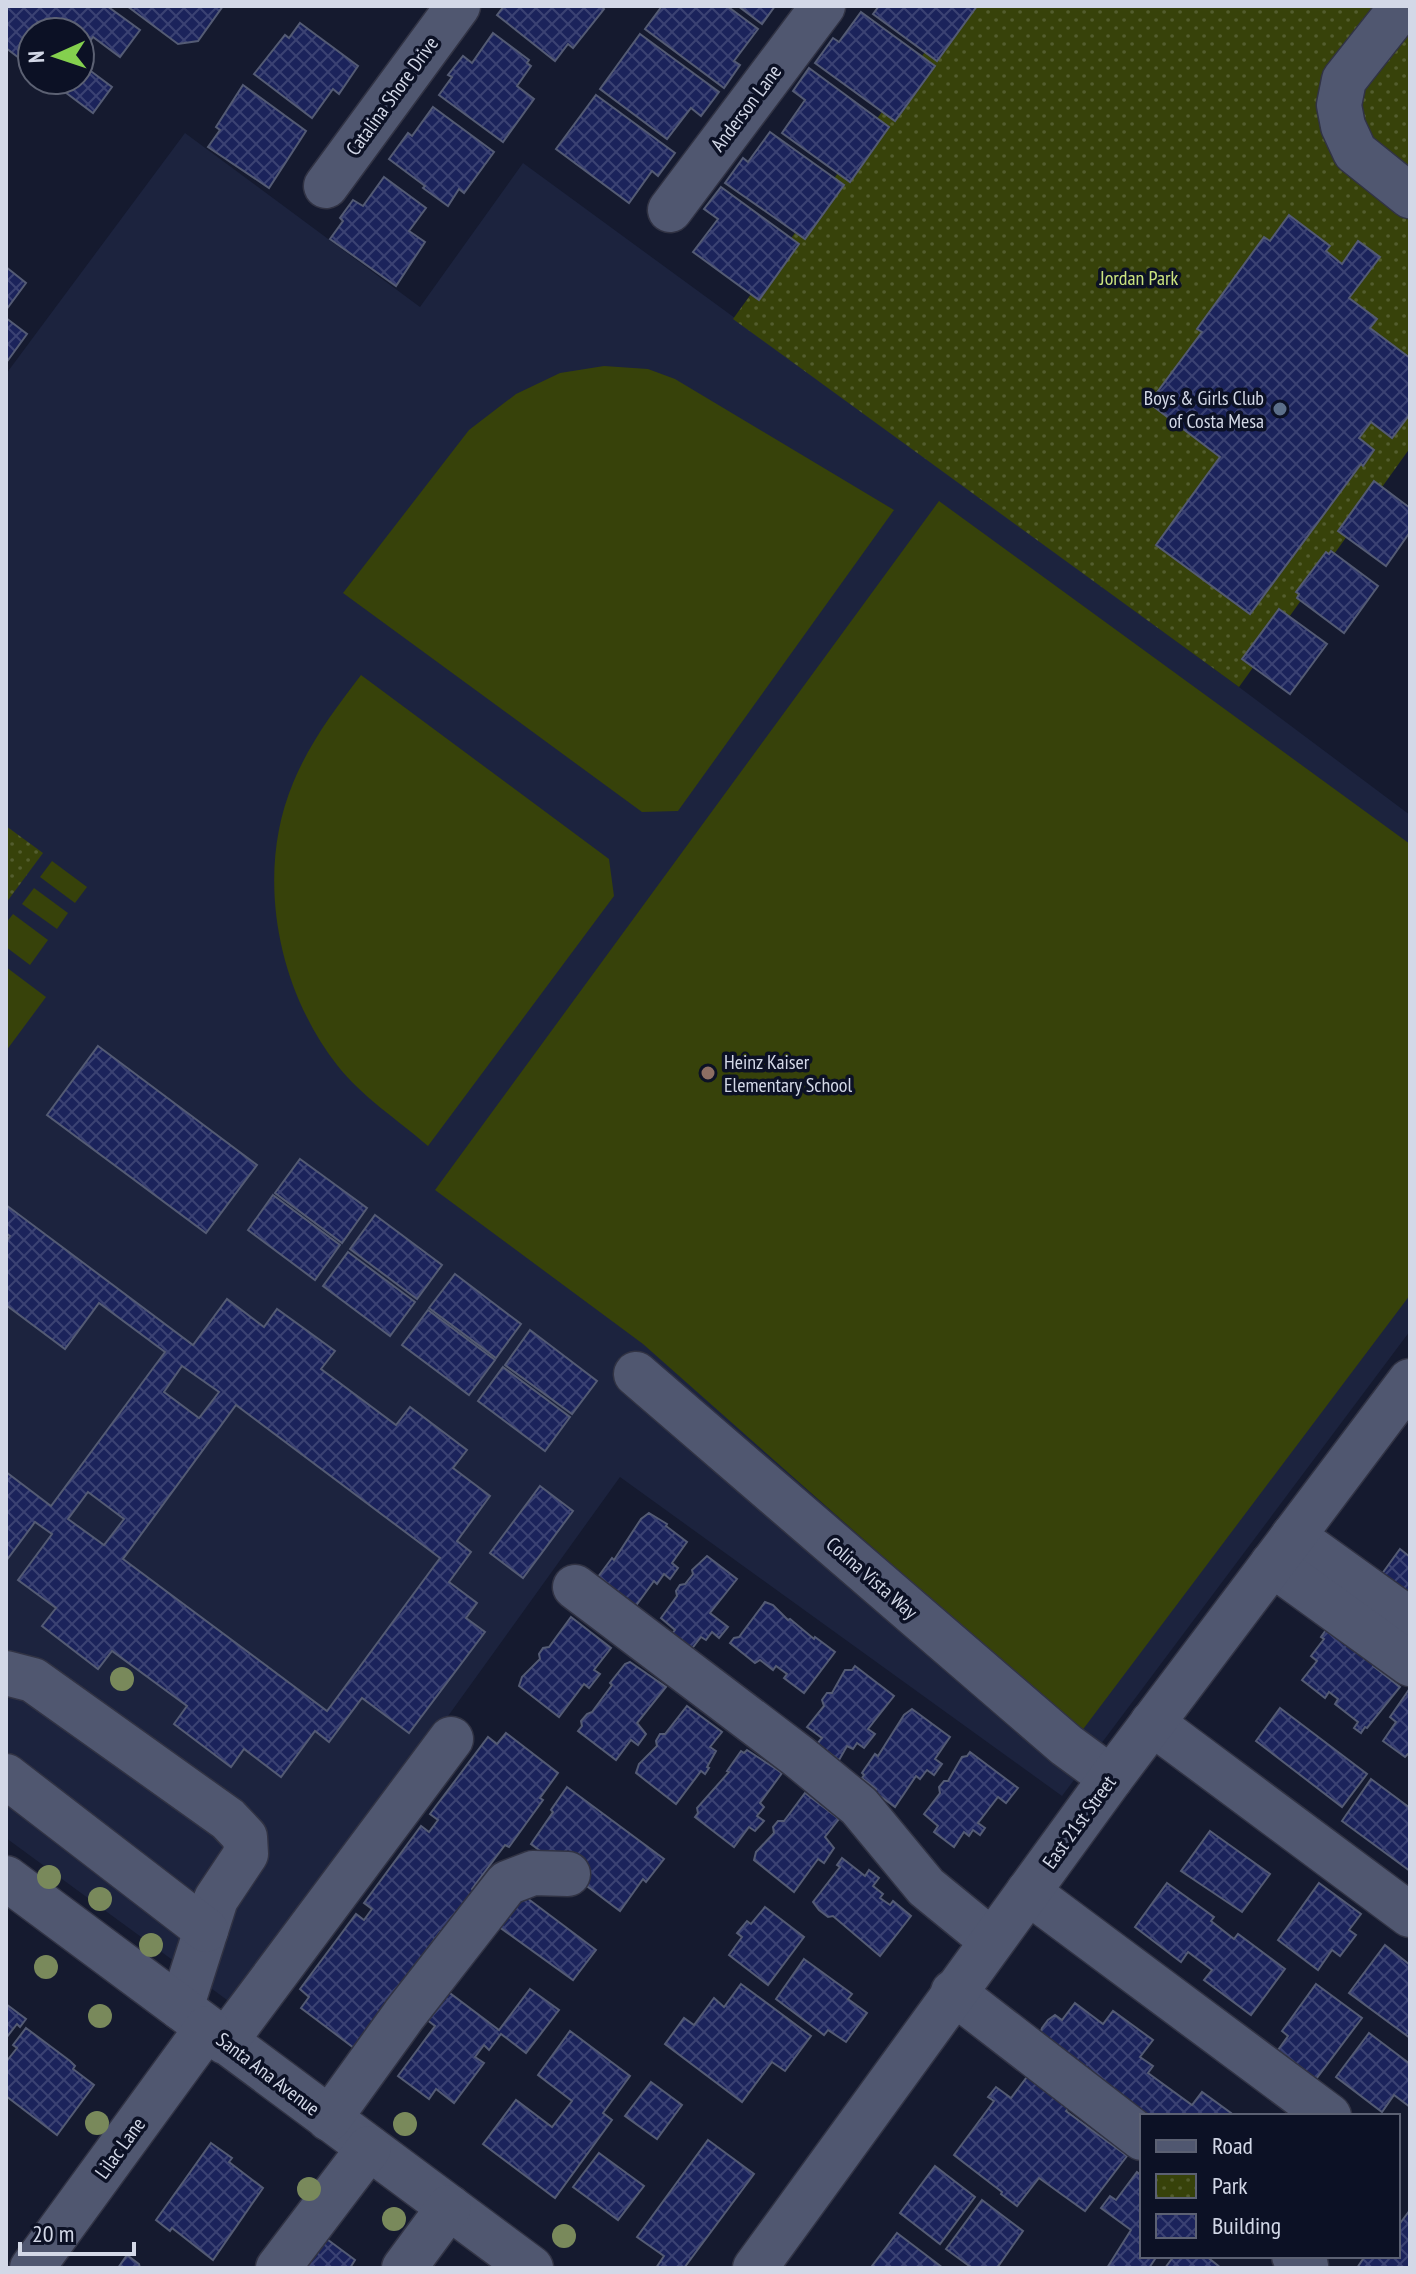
<svg xmlns="http://www.w3.org/2000/svg" width="1416" height="2274" font-family="'PT Sans Narrow',sans-serif">
<style>
.built{fill:#1c233e}
.grass{fill:#37420a}
.park{fill:url(#park-dots)}
.building{fill:url(#building-cross-hatch);stroke:#545b74;stroke-width:2;fill-rule:evenodd}
.lines{fill:none;stroke-linecap:round;stroke-linejoin:round}
.minor-casing{stroke:#313344;stroke-width:47}
.minor{stroke:#505770;stroke-width:44}
.tree{fill:#79895b}
.service-dot{fill:#5c6f8a;stroke:#0c1125;stroke-width:3}
.education-dot{fill:#8d6e63;stroke:#0c1125;stroke-width:3}
.labels{text-anchor:middle;stroke-width:7;stroke-linejoin:round;paint-order:stroke}
.street-label{font-size:20px;fill:#d3d8e7;stroke:#0c1125}
.park-label{font-size:20px;fill:#cbe47f;stroke:#0c1125}
.poi-label{font-size:20px;fill:#d3d8e7;stroke:#0c1125;text-anchor:end}
</style>
<defs>
<pattern id="park-dots" width="8" height="8" patternUnits="userSpaceOnUse" patternTransform="scale(2)"><rect width="8" height="8" fill="#37420a"/><path d="M2 2h.1M6 6h.1" fill="none" stroke="#535d2e" stroke-width="1.8" stroke-linecap="round"/></pattern>
<pattern id="building-cross-hatch" width="8" height="8" patternUnits="userSpaceOnUse" patternTransform="scale(2)"><rect width="8" height="8" fill="#1b235b"/><path d="M0 0l8 8M0 8l8-8" fill="none" stroke="#3b4273"/></pattern>
</defs>
<rect width="100%" height="100%" fill="#151a2f"/>
<path class="built" d="M185,133L420,307L523,163L1239,687L1410,815V1331L1062,1796L620,1477L238,2008L6,1838V374Z"/>
<g class="grass">
<path d="M604,366L648,369L675,379L894,510L678,811L642,812L343,593L469,430L516,394L560,373Z"/>
<path d="M939,501L1410,844V1295L1081,1732L643,1344L435,1190Z"/>
<path d="M361,675L609,859L614,896L428,1146C398,1120 361,1096 337,1065C277,988 255,874 293,783C310,742 335,709 361,675Z"/>
<path d="M52,861L87,887L75,903L40,877Z"/>
<path d="M34,888L68,913L57,929L22,904Z"/>
<path d="M13,914L48,940L30,965L6,947V923Z"/>
<path d="M6,967L46,997L6,1051Z"/>
</g>
<g class="park">
<path d="M958,6H1370L1410,35V448L1239,687L733,319Z"/>
<path d="M6,826L43,853L6,903Z"/>
</g>
<g class="building">
<path d="M6,6H107L140,30L120,57L93,37L80,55V32H32V68L6,48Z"/>
<path d="M127,6H223L198,41L178,44Z"/>
<path d="M504,6H601L604,9L573,48L568,44L555,61L497,15Z"/>
<path d="M662,6H727L758,29L734,61L740,65L724,88L645,29Z"/>
<path d="M738,6H775L762,24Z"/>
<path d="M879,6H977L937,61L873,14Z"/>
<path d="M861,12L935,66L895,121L815,63L833,38L839,42Z"/>
<path d="M300,23L358,66L339,94L333,89L312,118L254,74L285,35L289,38Z"/>
<path d="M493,33L529,60L527,63L531,66L517,86L534,99L503,142L439,95L452,77L448,75L463,56L472,63Z"/>
<path d="M640,34L719,92L701,116L691,108L667,139L600,89Z"/>
<path d="M80,63L112,87L93,113L49,80H80Z"/>
<path d="M809,68L889,127L850,182L782,133L805,100L793,91Z"/>
<path d="M243,85L306,131L269,188L208,147L220,130L216,127Z"/>
<path d="M596,95L675,153L658,176L652,171L629,203L556,149Z"/>
<path d="M433,107L494,152L464,193L459,189L448,206L423,188L425,186L389,159L408,133L412,136Z"/>
<path d="M770,132L844,185L805,239L725,183L743,158L748,162Z"/>
<path d="M384,177L426,208L409,231L425,242L396,286L330,239L343,221L340,218L353,200L363,206Z"/>
<path d="M721,187L799,244L759,300L693,252L718,219L704,209Z"/>
<path d="M1289,215L1330,246L1326,251L1342,264L1358,241L1380,257L1349,298L1377,319L1370,328L1410,358V414L1392,438L1371,422L1359,438L1374,450L1363,466L1361,464L1250,614L1156,545L1220,457L1149,403L1202,332L1197,329L1264,237L1270,241Z"/>
<path d="M6,267L26,283L6,310Z"/>
<path d="M6,318L27,334L6,363Z"/>
<path d="M1374,481L1410,508V532L1386,566L1338,531Z"/>
<path d="M1331,551L1378,586L1344,633L1297,598L1299,594L1296,592L1326,552L1329,554Z"/>
<path d="M1279,609L1327,644L1290,694L1242,659Z"/>
<path d="M98,1046L257,1165L206,1233L47,1115Z"/>
<path d="M300,1159L367,1208L342,1243L275,1193Z"/>
<path d="M273,1195L340,1245L315,1280L248,1230Z"/>
<path d="M6,1205L193,1345L227,1299L264,1327L277,1309L335,1351L321,1369L396,1425L410,1407L467,1450L453,1468L490,1496L457,1541L471,1552L449,1582L477,1603L466,1618L485,1632L409,1733L362,1698L329,1742L315,1731L281,1777L244,1749L231,1767L174,1724L187,1706L112,1651L98,1669L42,1626L56,1608L18,1580L52,1534L35,1522L6,1561V1472L51,1506L165,1352L99,1303L65,1349L6,1305V1242L10,1236L6,1233ZM182,1366L219,1392L199,1418L164,1392ZM236,1405L440,1558L327,1711L123,1559ZM88,1492L124,1519L104,1545L68,1519Z"/>
<path d="M375,1215L442,1265L417,1299L350,1249Z"/>
<path d="M348,1252L415,1302L390,1336L323,1286Z"/>
<path d="M455,1274L521,1324L496,1358L429,1308Z"/>
<path d="M428,1310L495,1360L469,1395L402,1345Z"/>
<path d="M530,1330L597,1381L572,1414L505,1365Z"/>
<path d="M503,1367L570,1417L545,1451L478,1401Z"/>
<path d="M540,1486L573,1511L523,1578L490,1553Z"/>
<path d="M649,1513L667,1524L666,1526L687,1542L672,1563L678,1568L670,1579L664,1574L657,1584L654,1581L632,1611L598,1582L601,1579L598,1577L612,1558L614,1560L641,1519Z"/>
<path d="M1400,1549L1410,1557V1601L1379,1578Z"/>
<path d="M707,1556L737,1579L710,1613L728,1627L719,1638L712,1632L706,1640L701,1637L690,1651L671,1635L675,1630L661,1618L677,1596L676,1591L680,1585L685,1584L693,1574L692,1570Z"/>
<path d="M765,1602L773,1605L788,1620L790,1619L814,1639L815,1637L835,1652L804,1693L784,1678L787,1674L776,1666L773,1670L760,1660L755,1663L730,1643L734,1638L739,1637Z"/>
<path d="M571,1617L611,1648L594,1670L600,1674L589,1688L584,1684L559,1717L519,1686L522,1677L540,1659L539,1654L543,1648L549,1647Z"/>
<path d="M1326,1630L1331,1634L1334,1630L1375,1662L1373,1666L1400,1687L1367,1728L1365,1727L1361,1733L1354,1728L1358,1722L1335,1704L1338,1699L1329,1692L1325,1698L1302,1680L1317,1661L1311,1656L1324,1639L1321,1637Z"/>
<path d="M630,1662L666,1687L637,1723L646,1734L638,1745L631,1740L616,1760L578,1731L582,1726L581,1721L587,1714L592,1712L612,1685L610,1683L625,1664Z"/>
<path d="M855,1666L894,1696L868,1729L875,1734L864,1748L857,1743L853,1749L847,1746L839,1760L817,1744L822,1738L807,1727L824,1706L822,1700L827,1693H832L845,1670H852Z"/>
<path d="M1408,1691L1410,1693V1752L1405,1757L1383,1741L1396,1722L1390,1717Z"/>
<path d="M687,1706L722,1732L710,1747L716,1751L707,1767L709,1768L705,1774L701,1771L676,1804L636,1773L639,1764L657,1746L656,1741L660,1734H665Z"/>
<path d="M1280,1708L1367,1774L1342,1807L1256,1741Z"/>
<path d="M912,1709L950,1737L935,1759L942,1764L934,1775L927,1770L920,1779L916,1776L895,1807L875,1792L876,1789L862,1778L864,1775L862,1773L875,1754L878,1756L904,1715Z"/>
<path d="M506,1733L558,1773L540,1798L543,1800L509,1847L505,1845L472,1889L475,1892L444,1934L440,1932L354,2048L301,2008L309,1997L300,1989L356,1914L364,1920L372,1909L364,1903L421,1826L429,1832L438,1820L430,1814L488,1737L497,1744Z"/>
<path d="M747,1750L782,1773L760,1803L764,1807L757,1816L764,1821L755,1831L749,1827L734,1847L695,1817L698,1813L697,1808L729,1772L727,1771L741,1751L744,1753Z"/>
<path d="M970,1752L1018,1788L1006,1803L998,1797L978,1823L985,1828L980,1835L973,1830L969,1836L964,1832L954,1847L934,1832L938,1826L924,1814L940,1793L939,1787L944,1781H948L962,1757L967,1756Z"/>
<path d="M1371,1779L1410,1808V1871L1342,1821Z"/>
<path d="M567,1787L664,1859L646,1882L643,1879L620,1911L531,1844L553,1812L551,1810Z"/>
<path d="M805,1793L839,1819L825,1837L834,1848L824,1863L818,1859L794,1892L754,1860L756,1852L774,1833L773,1827L778,1821H784Z"/>
<path d="M1210,1831L1270,1874L1242,1912L1181,1871Z"/>
<path d="M842,1858L865,1876L869,1870L879,1878L873,1886L883,1894L880,1898L890,1905L893,1901L911,1916L880,1956L833,1916L828,1917L819,1910L813,1902L840,1867L837,1865Z"/>
<path d="M1167,1883L1214,1917L1211,1921L1234,1939L1238,1934L1285,1969L1251,2015L1204,1980L1212,1970L1188,1952L1181,1962L1135,1927Z"/>
<path d="M1319,1883L1361,1914L1349,1930L1356,1935L1340,1956L1332,1950L1318,1970L1278,1940Z"/>
<path d="M519,1892L596,1950L573,1980L495,1924Z"/>
<path d="M765,1907L804,1937L768,1985L729,1955L742,1937L737,1933L747,1921L751,1924Z"/>
<path d="M1385,1945L1410,1965V2038L1349,1993Z"/>
<path d="M804,1959L852,1994L848,1999L867,2013L846,2042L828,2030L824,2035L776,1999Z"/>
<path d="M741,1984L811,2036L785,2071L772,2062L742,2102L665,2044L684,2018L694,2025L714,1998L724,2007Z"/>
<path d="M1316,1984L1362,2018L1316,2079L1278,2050L1288,2036L1282,2031Z"/>
<path d="M530,1989L559,2010L526,2053L501,2034L489,2050L484,2045L475,2057L484,2063L454,2103L436,2089L429,2099L398,2076L435,2026L426,2019L447,1991L499,2030Z"/>
<path d="M1075,2003L1103,2024L1113,2011L1153,2040L1140,2057L1153,2066L1148,2073L1192,2105L1202,2092L1231,2113L1229,2116H1142L1039,2037L1042,2028L1048,2020L1055,2015L1062,2020Z"/>
<path d="M6,2004L26,2019L20,2027L17,2024L6,2038Z"/>
<path d="M26,2028L70,2061L75,2066L73,2069L94,2085L57,2135L6,2096V2062L17,2048L13,2045Z"/>
<path d="M570,2031L630,2076L603,2113L612,2120L555,2198L483,2144L516,2100L552,2127L572,2101L538,2075Z"/>
<path d="M1369,2033L1410,2064V2107L1394,2095L1382,2112L1336,2077Z"/>
<path d="M1036,2065L1078,2096L1066,2111L1127,2156L1085,2211L1039,2178L1017,2206L1001,2194L1002,2192L954,2155L994,2101L988,2097L996,2087L1011,2098Z"/>
<path d="M651,2082L682,2105L657,2139L625,2116Z"/>
<path d="M708,2140L754,2174L684,2268H656L664,2256L637,2237Z"/>
<path d="M211,2143L232,2158L229,2162L263,2188L213,2260L172,2228L170,2231L156,2220Z"/>
<path d="M599,2153L644,2186L618,2220L573,2187Z"/>
<path d="M935,2166L975,2197L940,2244L900,2213Z"/>
<path d="M1137,2172L1142,2176V2256H1157L1149,2268H1107L1131,2230L1101,2208L1110,2196L1116,2200Z"/>
<path d="M982,2200L1023,2231L997,2268H972L946,2249Z"/>
<path d="M1410,2210V2268H1357L1365,2256H1398V2226Z"/>
<path d="M316,2231L355,2260L350,2268H292Z"/>
<path d="M897,2233L943,2268H875L872,2266Z"/>
<path d="M127,2255L139,2264L140,2268H118Z"/>
<path d="M1174,2256H1206L1221,2268H1165Z"/>
</g>
<g class="lines">
<g class="minor-casing">
<g id="minor">
<path d="M1393,18L1344,80L1339,105L1343,126L1355,152L1410,196"/>
<path d="M326,186L458,6"/>
<path d="M670,210L823,6"/>
<path d="M636,1374L1066,1745L1111,1778"/>
<path d="M1293,1536L1410,1620"/>
<path d="M1272,1564L1410,1664"/>
<path d="M575,1587L798,1756L859,1806L926,1887L992,1941"/>
<path d="M6,1673L33,1680L228,1819L245,1837L246,1854L216,1899L181,2008"/>
<path d="M1152,1723L1410,1915"/>
<path d="M6,1776L206,1930"/>
<path d="M6,1878L531,2268"/>
<path d="M1028,1892L1329,2116"/>
<path d="M953,1992L1142,2138"/>
<path d="M225,2042L451,1739"/>
<path d="M329,2119L404,2015L507,1883L533,1873L568,1874"/>
<path d="M1294,2256L1306,2266"/>
<path d="M32,2268L207,2028"/>
<path d="M278,2268L369,2148"/>
<path d="M404,2268L449,2207"/>
<path d="M755,2268L1111,1778L1410,1381"/>
</g>
</g>
<use href="#minor" class="minor"/>
</g>
<g class="tree">
<circle cx="122" cy="1679" r="12"/>
<circle cx="49" cy="1877" r="12"/>
<circle cx="100" cy="1899" r="12"/>
<circle cx="151" cy="1945" r="12"/>
<circle cx="46" cy="1967" r="12"/>
<circle cx="100" cy="2016" r="12"/>
<circle cx="97" cy="2123" r="12"/>
<circle cx="405" cy="2124" r="12"/>
<circle cx="309" cy="2189" r="12"/>
<circle cx="394" cy="2219" r="12"/>
<circle cx="564" cy="2236" r="12"/>
</g>
<circle class="service-dot" cx="1280" cy="409" r="8"/>
<circle class="education-dot" cx="708" cy="1073" r="8"/>
<g class="labels">
<g class="street-label">
<text transform="translate(392 96) rotate(-54)" y="7">Catalina Shore Drive</text>
<text transform="translate(746 108) rotate(-53)" y="7">Anderson Lane</text>
<text transform="translate(872 1578) rotate(41)" y="7">Colina Vista Way</text>
<text transform="translate(1079 1822) rotate(-54)" y="7">East 21st Street</text>
<text transform="translate(268 2074) rotate(37)" y="7">Santa Ana Avenue</text>
<text transform="translate(120 2148) rotate(-54)" y="7">Lilac Lane</text>
</g>
<g class="park-label">
<text x="1139" y="285">Jordan Park</text>
</g>
<g class="poi-label">
<text x="1264" y="405">Boys &amp; Girls Club<tspan x="1264" dy="23">of Costa Mesa</tspan></text>
<text x="724" y="1069" text-anchor="start">Heinz Kaiser<tspan x="724" dy="23">Elementary School</tspan></text>
</g>
</g>
<rect width="1416" height="2274" fill="none" stroke="#d3d8e7" stroke-width="16"/>
<rect x="1140" y="2114" width="260" height="144" fill="#0c1125" stroke="#5c6173" stroke-width="2"/>
<rect x="1156" y="2140" width="40" height="12" fill="#505770" stroke="#5c6173" stroke-width="2"/>
<text x="1212" y="2154" font-size="24" fill="#d3d8e7">Road</text>
<rect x="1156" y="2174" width="40" height="24" fill="url(#park-dots)" stroke="#5c6173" stroke-width="2"/>
<text x="1212" y="2194" font-size="24" fill="#d3d8e7">Park</text>
<rect x="1156" y="2214" width="40" height="24" fill="url(#building-cross-hatch)" stroke="#5c6173" stroke-width="2"/>
<text x="1212" y="2234" font-size="24" fill="#d3d8e7">Building</text>
<g transform="translate(56 56) rotate(267)"><circle r="38" fill="#0c1125" stroke="#5c6173" stroke-width="2"/>
<path d="M0-6L14 30L0 20L-14 30Z" fill="#84d04e"/>
<text y="-12" font-size="22" font-weight="bold" text-anchor="middle" fill="#d3d8e7">N</text>
</g>
<path d="M20 2242v12h114v-12" fill="none" stroke="#d3d8e7" stroke-width="4"/>
<text x="32" y="2242" font-size="24" fill="#d3d8e7" stroke="#0c1125" stroke-width="6" paint-order="stroke">20 m</text>
</svg>
